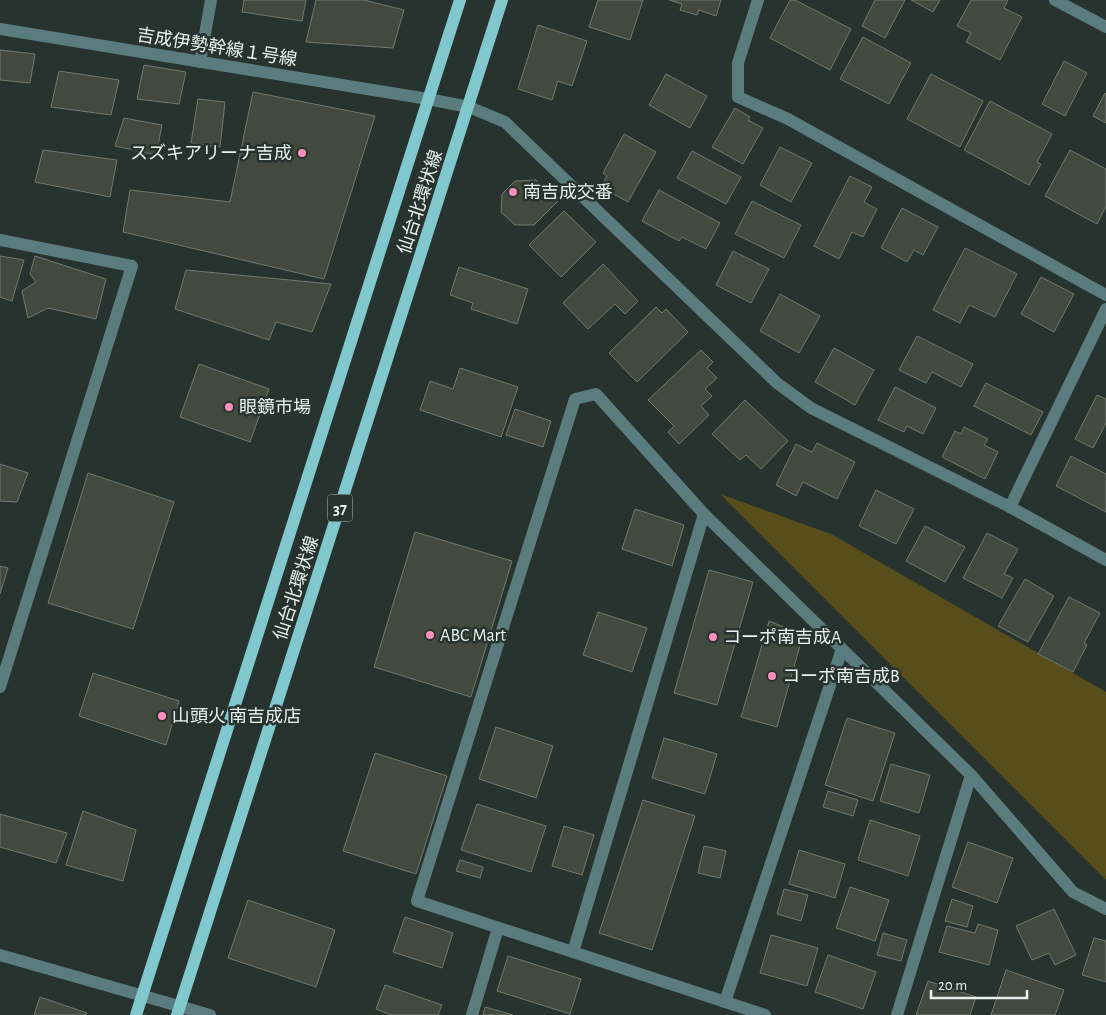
<svg xmlns="http://www.w3.org/2000/svg" width="1106" height="1015" font-family="'Alegreya Sans','Noto Sans JP',sans-serif">
<style>
.green{fill:#574e1c}
.building{fill:#42493f;stroke:#71786d}
.lines{fill:none;stroke-linecap:round;stroke-linejoin:round}
.minor{stroke:#5b7c7f;stroke-width:12}
.major{stroke:#80c7ce;stroke-width:12}
.poi-dot{fill:#fe8ebb;stroke:#27332e;stroke-width:2}
.labels{text-anchor:middle;stroke-width:5;stroke-linejoin:round;paint-order:stroke}
.shield{fill:#27332e;stroke:#afb8b4;stroke-width:1}
.shield-label{font-size:16px;font-weight:bold;fill:#e9f1ee}
.street-label{font-size:18px;fill:#e9f1ee;stroke:#27332e}
.poi-label{font-size:18px;fill:#e9f1ee;stroke:#27332e;text-anchor:start}
</style>
<rect width="100%" height="100%" fill="#27332e"/>
<path class="green" d="M720,494L831,534L1106,692V880Z"/>
<g class="building">
<path d="M244,0H306L302,21L242,12Z"/>
<path d="M316,0H364L404,10L393,48L306,42Z"/>
<path d="M598,0H643L630,40L589,27Z"/>
<path d="M669,0H721L716,16L699,10L697,15L680,10L682,4Z"/>
<path d="M790,0H795L851,29L830,70L770,38Z"/>
<path d="M875,0H905L885,38L862,26Z"/>
<path d="M911,0H940L933,12Z"/>
<path d="M971,0H1008L1004,8L1022,17L1000,60L966,42L971,33L957,26Z"/>
<path d="M538,25L587,41L572,86L558,81L552,100L518,89Z"/>
<path d="M863,37L911,63L889,104L840,79Z"/>
<path d="M0,50L35,54L30,83L0,80Z"/>
<path d="M1064,61L1087,73L1065,116L1042,104Z"/>
<path d="M144,65L186,72L179,104L137,99Z"/>
<path d="M59,71L119,80L111,115L51,107Z"/>
<path d="M666,74L707,96L690,128L649,105Z"/>
<path d="M931,74L983,101L960,147L907,119Z"/>
<path d="M253,92L375,116L324,279L123,232L130,190L230,202Z"/>
<path d="M1105,93L1106,94V123L1093,116Z"/>
<path d="M198,99L225,102L220,147L191,143Z"/>
<path d="M990,101L1052,134L1037,162L1041,164L1029,185L964,150Z"/>
<path d="M735,108L750,117L748,120L763,128L743,164L712,147Z"/>
<path d="M124,118L162,125L156,155L115,146Z"/>
<path d="M624,134L656,152L628,202L601,187L607,176L603,173Z"/>
<path d="M780,147L812,163L791,202L760,185Z"/>
<path d="M43,150L117,160L110,197L35,182Z"/>
<path d="M1070,150L1106,169V206L1097,224L1045,196Z"/>
<path d="M692,151L741,177L726,204L677,178Z"/>
<path d="M850,176L872,187L864,202L877,209L863,237L852,232L839,259L814,246Z"/>
<path d="M536,180L558,201L534,225H515L501,212L502,194L515,181Z"/>
<path d="M659,190L720,223L706,249L682,237L679,241L642,221Z"/>
<path d="M752,201L801,225L784,258L735,234Z"/>
<path d="M902,208L938,227L923,255L914,250L907,262L881,248Z"/>
<path d="M564,211L596,242L561,277L529,245Z"/>
<path d="M965,248L1017,274L995,317L969,305L960,323L933,310Z"/>
<path d="M733,251L769,269L751,303L716,285Z"/>
<path d="M0,256L24,260L12,301L0,297Z"/>
<path d="M35,256L106,279L96,319L48,308L28,318L22,291L36,282L30,274Z"/>
<path d="M603,264L638,301L625,314L615,304L588,329L563,303Z"/>
<path d="M459,267L528,289L517,324L471,309L473,303L450,295Z"/>
<path d="M186,270L331,284L312,332L276,322L269,340L175,309Z"/>
<path d="M1041,277L1074,294L1054,332L1021,314Z"/>
<path d="M780,294L820,316L799,353L760,331Z"/>
<path d="M656,307L662,313L666,309L688,332L637,382L609,353Z"/>
<path d="M917,336L973,364L961,387L932,372L926,383L899,370Z"/>
<path d="M834,348L874,370L855,405L815,382Z"/>
<path d="M701,350L713,362L707,368L717,378L705,389L712,396L701,406L709,415L679,444L668,432L674,426L648,400Z"/>
<path d="M199,364L269,389L250,442L180,417Z"/>
<path d="M460,368L518,387L501,437L420,410L430,381L453,389Z"/>
<path d="M986,383L1043,412L1031,435L974,406Z"/>
<path d="M895,387L936,408L923,434L907,426L904,432L878,420Z"/>
<path d="M1097,395L1106,399V423L1093,448L1075,439Z"/>
<path d="M745,400L788,441L761,469L746,455L740,460L712,434Z"/>
<path d="M515,409L551,421L543,447L506,435Z"/>
<path d="M964,427L988,439L984,445L998,452L985,479L942,457L955,431L961,434Z"/>
<path d="M817,443L855,462L837,499L803,482L796,496L776,485L796,444L812,452Z"/>
<path d="M1071,456L1106,474V512L1056,486Z"/>
<path d="M0,464L28,473L17,502L0,501Z"/>
<path d="M88,473L174,502L133,629L48,603Z"/>
<path d="M876,490L914,509L896,544L859,526Z"/>
<path d="M635,509L684,525L672,566L622,549Z"/>
<path d="M925,526L965,547L945,582L906,561Z"/>
<path d="M415,532L512,561L471,697L374,667Z"/>
<path d="M987,533L1018,549L1004,574L1013,578L1002,598L963,578Z"/>
<path d="M0,566L8,568L0,594Z"/>
<path d="M709,570L753,582L717,705L674,693Z"/>
<path d="M1025,579L1054,596L1028,642L998,626Z"/>
<path d="M1069,597L1100,613L1084,643L1087,645L1073,672L1038,654Z"/>
<path d="M598,612L647,628L632,672L583,655Z"/>
<path d="M769,621L803,635L777,727L741,717Z"/>
<path d="M93,673L179,701L166,745L79,716Z"/>
<path d="M847,718L895,733L873,801L825,785Z"/>
<path d="M496,727L553,746L536,798L479,779Z"/>
<path d="M664,738L717,754L705,794L652,778Z"/>
<path d="M375,753L447,776L416,874L343,851Z"/>
<path d="M891,764L930,775L919,813L880,801Z"/>
<path d="M828,791L858,800L853,816L823,807Z"/>
<path d="M643,800L695,816L652,950L599,933Z"/>
<path d="M477,804L546,826L531,872L461,850Z"/>
<path d="M83,811L136,830L123,881L66,865Z"/>
<path d="M0,814L67,833L56,863L0,847Z"/>
<path d="M870,820L920,836L908,876L858,860Z"/>
<path d="M564,826L594,835L582,875L552,866Z"/>
<path d="M968,842L1013,858L997,903L952,887Z"/>
<path d="M704,846L726,851L720,878L698,873Z"/>
<path d="M799,850L845,864L835,898L789,884Z"/>
<path d="M460,860L483,867L480,878L456,871Z"/>
<path d="M850,887L889,900L875,941L836,928Z"/>
<path d="M784,889L808,895L801,921L777,914Z"/>
<path d="M952,899L973,906L967,927L945,921Z"/>
<path d="M248,900L335,930L316,987L228,958Z"/>
<path d="M1054,909L1076,955L1055,965L1049,953L1032,960L1016,926Z"/>
<path d="M405,917L453,933L442,968L393,952Z"/>
<path d="M978,924L998,930L989,965L939,952L947,926L975,933Z"/>
<path d="M883,933L907,940L901,961L877,955Z"/>
<path d="M771,935L818,948L807,986L760,973Z"/>
<path d="M1094,938L1106,941V982L1082,975Z"/>
<path d="M828,955L876,972L863,1009L815,992Z"/>
<path d="M508,956L581,979L570,1014L497,991Z"/>
<path d="M1006,970L1064,990L1055,1015H991Z"/>
<path d="M928,981L976,997L970,1015H916Z"/>
<path d="M385,985L442,1005L438,1015H391L376,1009Z"/>
<path d="M40,997L87,1013L86,1015H34Z"/>
<path d="M485,1007L513,1015H483Z"/>
</g>
<g class="lines">
<g class="minor">
<path d="M758,0L738,63V97L788,119L1106,295"/>
<path d="M1055,0L1106,27"/>
<path d="M0,29L428,99L469,107L505,122L777,383L811,408L1010,507L1106,560"/>
<path d="M200,62L211,0"/>
<path d="M0,240L132,266L0,687"/>
<path d="M1010,507L1106,309"/>
<path d="M573,952L704,514"/>
<path d="M0,955L210,1015"/>
<path d="M725,1002L842,649"/>
<path d="M472,1015L498,928"/>
<path d="M765,1015L417,901L575,399L596,394L704,514L971,775L1073,892L1106,909"/>
<path d="M897,1015L971,775"/>
</g>
<g class="major">
<path d="M136,1015L460,0"/>
<path d="M177,1015L502,0"/>
</g>
</g>
<g class="poi-dot">
<circle cx="302" cy="153" r="5"/>
<circle cx="513" cy="192" r="5"/>
<circle cx="229" cy="407" r="5"/>
<circle cx="430" cy="635" r="5"/>
<circle cx="713" cy="637" r="5"/>
<circle cx="772" cy="676" r="5"/>
<circle cx="162" cy="716" r="5"/>
</g>
<g class="labels">
<rect class="shield" x="327.5" y="494.5" width="25" height="27" rx="4"/>
<g class="shield-label">
<text x="340" y="514">37</text>
</g>
<g class="street-label">
<text transform="translate(217 47) rotate(9)" y="6">吉成伊勢幹線１号線</text>
<text transform="translate(420 202) rotate(-72)" y="6">仙台北環状線</text>
<text transform="translate(296 588) rotate(-72)" y="6">仙台北環状線</text>
</g>
<g class="poi-label">
<text x="292" y="159" text-anchor="end">スズキアリーナ吉成</text>
<text x="523" y="198">南吉成交番</text>
<text x="239" y="413">眼鏡市場</text>
<text x="440" y="641">ABC Mart</text>
<text x="723" y="643">コーポ南吉成A</text>
<text x="782" y="682">コーポ南吉成B</text>
<text x="172" y="722">山頭火 南吉成店</text>
</g>
</g>
<path d="M931 990v8h96v-8" fill="none" stroke="#e9f1ee" stroke-width="2.5"/>
<text x="938" y="990" font-size="15" fill="#e9f1ee" stroke="#27332e" stroke-width="4" paint-order="stroke">20 m</text>
</svg>
